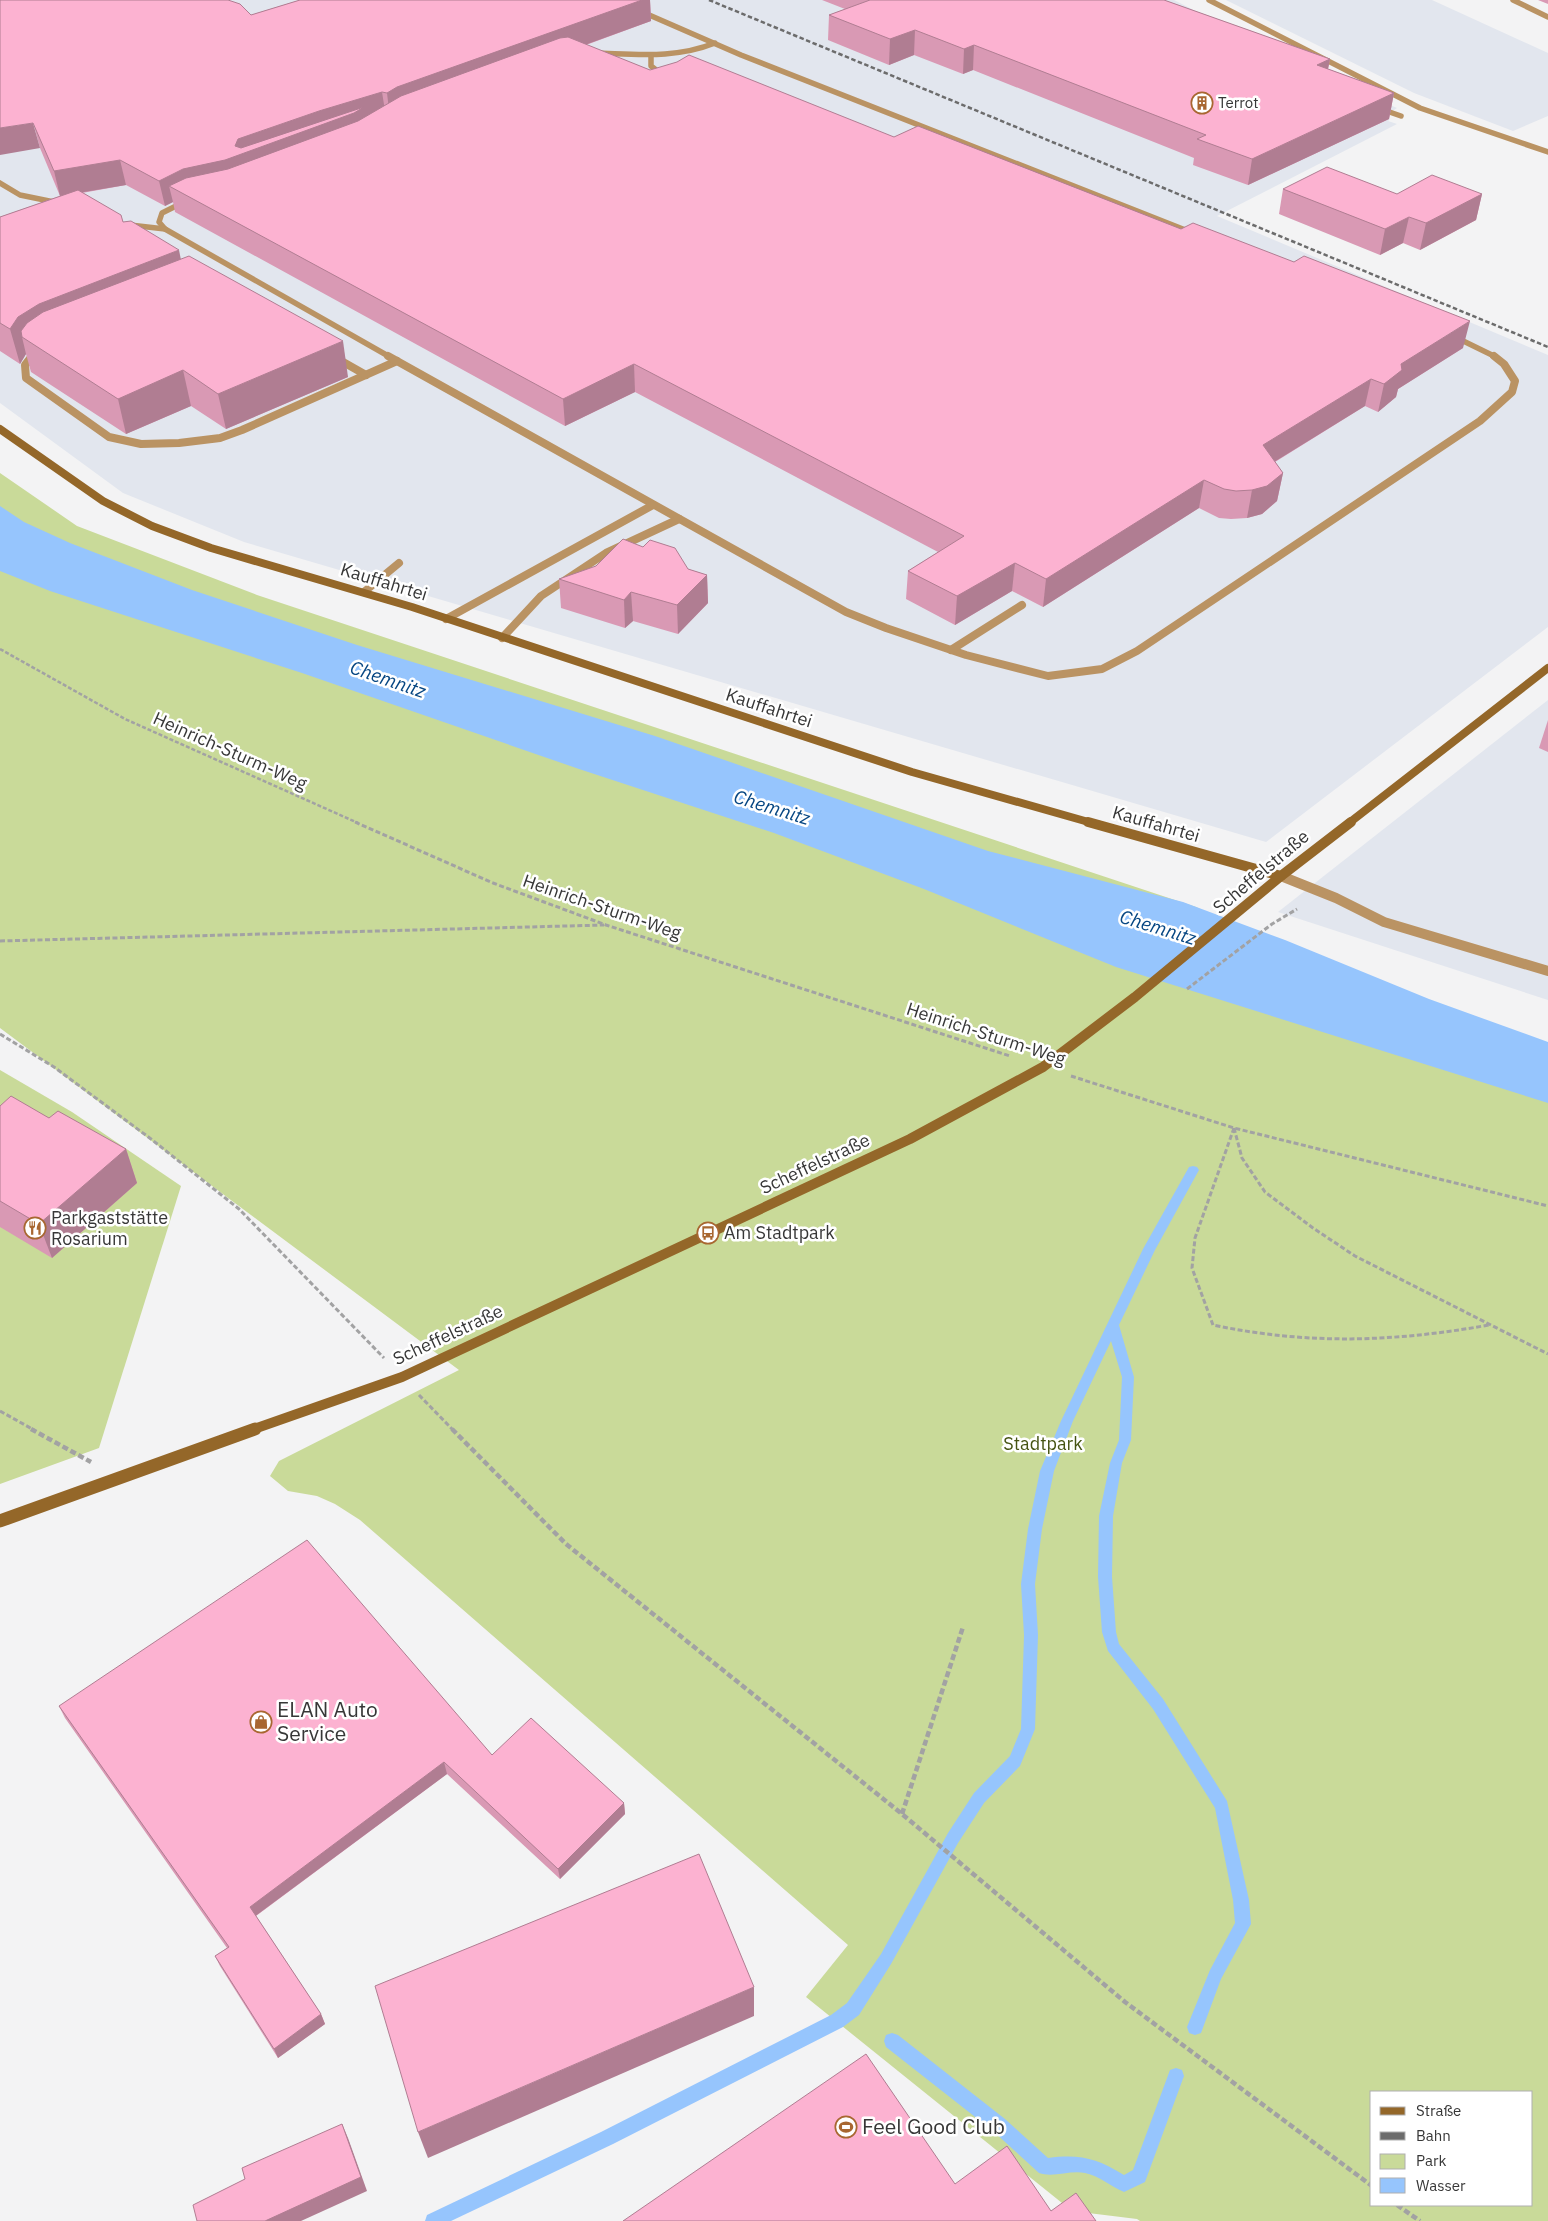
<svg xmlns="http://www.w3.org/2000/svg" width="1548" height="2221" font-family="'IBM Plex Sans',sans-serif">
<style>
.built{fill:#e2e6ee}
.green{fill:#c9da99;fill-rule:evenodd}
.water{fill:#96c5fd}
.lines{fill:none;stroke-linecap:round;stroke-linejoin:round}
.stream{fill:#96c5fd;fill-rule:evenodd}
.path-far2{stroke:#a2a2a3;stroke-width:2.5;stroke-dasharray:4 2;stroke-linecap:butt}
.path-far1{stroke:#a2a2a3;stroke-width:3;stroke-dasharray:5 2.5;stroke-linecap:butt}
.path{stroke:#a2a2a3;stroke-width:4.5;stroke-dasharray:6 3;stroke-linecap:butt}
.lane-far2{stroke:#ba9363;stroke-width:5.5}
.lane-far1{stroke:#ba9363;stroke-width:8}
.lane{stroke:#ba9363;stroke-width:10}
.street{stroke:#ba9363;stroke-width:5.5}
.secondary-far2{stroke:#946729;stroke-width:8}
.secondary-far1{stroke:#946729;stroke-width:10}
.secondary{stroke:#946729;stroke-width:13}
.rail{stroke:#6c6c6c;stroke-width:2.5;stroke-dasharray:4.5 2.5;stroke-linecap:butt}
.wall{fill:#d999b4}
.shaded-wall{fill:#b07d92}
.building{fill:#fcb2d1;stroke:#b07d92}
.labels{text-anchor:middle;stroke-width:5;stroke-linejoin:round;paint-order:stroke}
.far-poi-label{font-size:15px;fill:#373737;stroke:#fff;text-anchor:start}
.street-label{font-size:18px;fill:#373737;stroke:#fff}
.poi-label{font-size:18px;fill:#373737;stroke:#fff;text-anchor:start}
.park-label{font-size:18px;fill:#455312;stroke:#fff}
.water-label{font-size:19px;font-style:italic;fill:#074783;stroke:#fff}
.near-poi-label{font-size:21px;fill:#373737;stroke:#fff;text-anchor:start}
</style>
<rect width="100%" height="100%" fill="#f3f3f4"/>
<g class="built">
<path d="M0,0H1174L1311,70L1397,108L1385,116L1390,119L1388,121L1397,124L1217,216L1548,355V627L1266,842L244,542L123,493L0,403Z"/>
<path d="M1226,0H1432L1548,53V116L1513,131L1414,93Z"/>
<path d="M1548,700V1000L1278,912Z"/>
</g>
<g class="green">
<path d="M0,473L77,526L257,595L1196,907L1548,1088V2221H1140L1137,2219L1072,2211L806,1997L848,1945L360,1520L335,1504L317,1496L288,1491L270,1476L279,1461L459,1370L0,1028ZM1372,2092H1532V2205H1372Z"/>
<path d="M0,1070L72,1112L181,1186L99,1448L0,1484Z"/>
</g>
<path class="water" d="M0,506L24,522L70,543L192,590L357,645L655,736L988,851L1183,902L1285,940L1429,999L1548,1042V1103L1116,967L924,889L774,833L579,769L302,673L50,591L0,571Z"/>
<g class="lines">
<g class="stream">
<path d="M1193,1166L1197,1167L1199,1170L1155,1250L1119,1325L1134,1377L1131,1440L1122,1463L1113,1516L1112,1577L1116,1632L1119,1644L1163,1699L1227,1801L1249,1900L1251,1924L1221,1979L1201,2033L1195,2035L1189,2033L1187,2027L1210,1970L1235,1923L1233,1900L1215,1808L1153,1709L1108,1651L1102,1632L1098,1577L1099,1516L1110,1463L1119,1440L1122,1377L1111,1341L1073,1421L1054,1471L1042,1529L1035,1584L1038,1635L1035,1729L1020,1766L984,1803L958,1843L891,1964L859,2015L843,2027L613,2144L451,2221H425L427,2215L601,2132L831,2015L847,2003L881,1954L948,1833L974,1793L1010,1756L1021,1729L1024,1635L1021,1584L1028,1529L1040,1471L1061,1421L1143,1249L1189,1167Z"/>
<path d="M892,2033L898,2035L1005,2119L1048,2158C1080,2154 1096,2158 1124,2175L1133,2170L1170,2070L1176,2068L1182,2070L1184,2076L1145,2182L1124,2192C1111,2187 1100,2176 1085,2173C1070,2170 1053,2178 1039,2173L993,2131L886,2047L884,2041L886,2035Z"/>
</g>
<path class="path-far2" d="M0,649L125,719L358,823"/>
<g class="path-far1">
<path d="M355,822L493,883L606,925L1010,1056"/>
<path d="M0,941L604,925"/>
<path d="M1187,989L1272,924L1297,909"/>
<path d="M0,1034L54,1067L151,1139L239,1209L384,1358"/>
<path d="M1071,1076L1234,1128L1548,1206"/>
<path d="M1234,1128L1195,1238L1192,1268L1213,1325C1309,1345 1393,1342 1489,1325"/>
<path d="M1234,1128L1242,1158L1265,1192L1313,1228L1355,1256L1548,1354"/>
<path d="M419,1395L453,1430"/>
<path d="M0,1411L34,1430"/>
</g>
<g class="path">
<path d="M31,1429L91,1462"/>
<path d="M452,1429L566,1544L902,1814L1125,2002L1372,2186"/>
<path d="M902,1814L963,1627"/>
<path d="M1397,2205L1420,2221"/>
</g>
<g class="lane-far2">
<path d="M1513,0L1548,17"/>
<path d="M640,11L741,55L1193,233"/>
<path d="M594,53C636,54 675,59 715,43"/>
<path d="M651,57V66L664,76"/>
<path d="M1378,108L1401,116"/>
<path d="M0,183L20,195L59,203"/>
<path d="M186,201L162,213L159,222L165,229L390,357"/>
<path d="M130,225L165,229"/>
<path d="M1453,336L1496,357"/>
<path d="M31,357L36,352"/>
</g>
<g class="lane-far1">
<path d="M32,356L25,365L26,378L109,437L141,444L179,443L220,438L242,430L397,361"/>
<path d="M388,356L846,612L886,628L966,655L1048,676L1102,669L1137,651L1480,421L1512,392L1515,381L1504,364L1494,356"/>
<path d="M336,358L366,375"/>
<path d="M364,592L399,563"/>
<path d="M446,619L653,505"/>
<path d="M502,638L541,596L606,553L679,519"/>
<path d="M951,650L1022,605"/>
</g>
<path class="lane" d="M1281,876L1336,898L1384,922L1548,971"/>
<path class="street" d="M1209,0L1420,108L1548,152"/>
<g class="secondary-far2">
<path d="M0,429L103,501L152,526L211,548L412,607L912,772L1092,823"/>
<path d="M1349,823L1548,668"/>
</g>
<g class="secondary-far1">
<path d="M1088,822L1281,876"/>
<path d="M251,1430L402,1377L910,1139L1043,1067L1135,997L1281,876L1351,822"/>
</g>
<path class="secondary" d="M0,1521L255,1429"/>
<path class="rail" d="M709,0L1548,347"/>
</g>
<g class="wall">
<path d="M0,0L251,15L300,0H650L651,21L586,45L650,70L894,137L1463,348L1398,389L1396,397L1378,412L1365,406L1275,462L1283,473L1277,501L1262,514L1247,518L1231,519L1219,518L1199,508L1043,607L1012,591L955,625L906,599L908,571L938,552L635,392L565,426L175,212L173,202L165,206L126,185L82,193L123,222L181,259L348,377L226,429L191,406L126,434L31,372L26,354L20,364L0,351V217L60,196L40,148Z"/>
<path d="M822,0H1164L1330,59L1328,69L1394,93L1389,119L1248,185L1193,165L1194,158L973,70L963,74L914,55L889,65L828,40L829,15L845,9Z"/>
<path d="M1538,0H1548V4Z"/>
<path d="M1283,189L1397,194H1482L1476,220L1420,250L1403,243L1380,255L1279,214Z"/>
<path d="M688,569L707,575L708,603L678,634L633,621L625,628L561,608L559,579Z"/>
<path d="M1548,720V752L1539,748Z"/>
<path d="M0,1106L49,1118L126,1149L137,1183L52,1258L0,1227Z"/>
<path d="M59,1706L492,1755L624,1803L625,1814L560,1879L447,1774L256,1916L321,2014L325,2024L278,2058L220,1966L215,1956L227,1948L65,1718Z"/>
</g>
<g class="shaded-wall">
<path d="M642,0H650L651,21L400,112L390,118L387,93L397,87Z"/>
<path d="M915,30L914,55L889,65L890,39Z"/>
<path d="M974,45L973,70L963,74L964,49Z"/>
<path d="M1330,59L1325,84L1317,65Z"/>
<path d="M382,92L386,117L368,132L169,186L173,202L165,206L159,181L183,169L238,139L319,111Z"/>
<path d="M1394,93L1389,119L1248,185L1252,159Z"/>
<path d="M33,123L40,148L0,155V128Z"/>
<path d="M120,160L126,185L60,196L54,171Z"/>
<path d="M1482,194L1476,220L1420,250L1426,223Z"/>
<path d="M1409,217L1403,243L1380,255L1385,229Z"/>
<path d="M179,250L186,285L22,337L26,354L20,364L10,329L18,317L39,304Z"/>
<path d="M1470,321L1463,348L1398,389L1396,397L1378,412L1384,384L1401,364Z"/>
<path d="M343,341L348,377L226,429L218,394Z"/>
<path d="M634,364L635,392L565,426L563,399Z"/>
<path d="M183,370L191,406L126,434L118,399Z"/>
<path d="M1371,379L1365,406L1258,472L1263,445Z"/>
<path d="M1283,473L1277,501L1262,514L1247,518L1252,490Z"/>
<path d="M1204,480L1199,508L1043,607L1046,579Z"/>
<path d="M1015,563L1012,591L955,625L957,596Z"/>
<path d="M707,575L708,603L678,634L677,605Z"/>
<path d="M631,592L633,621L625,628L624,600Z"/>
<path d="M126,1149L137,1183L52,1258L39,1224Z"/>
<path d="M444,1762L447,1774L254,1917L250,1907Z"/>
<path d="M624,1803L625,1814L560,1879L558,1869Z"/>
<path d="M754,1987V2016L428,2158L418,2132Z"/>
<path d="M321,2014L325,2024L278,2058L274,2049Z"/>
<path d="M342,2124L348,2138L367,2191L301,2221H265Z"/>
</g>
<g class="building">
<path d="M0,0H228L240,4L251,15L300,0H642L397,87L387,93L382,92L319,111L238,139L235,146L241,148L364,107L354,113L225,160L183,169L159,181L120,160L54,171L33,123L0,128Z"/>
<path d="M870,0H1164L1330,59L1317,65L1394,93L1252,159L1197,139L1206,135L974,45L964,49L915,30L890,39L829,15Z"/>
<path d="M568,37L650,70L677,62L689,55L894,137L918,126L1181,229L1193,223L1294,262L1304,256L1470,321L1401,364L1402,370L1384,384L1371,379L1263,445L1283,473L1267,486L1252,490L1236,491L1224,489L1204,480L1046,579L1015,563L957,596L908,571L964,536L634,364L563,399L169,186L186,178L228,169L358,121L401,96L560,38Z"/>
<path d="M1327,167L1397,194L1432,175L1482,194L1426,223L1409,217L1385,229L1283,189Z"/>
<path d="M78,190L121,215L123,222L131,221L179,250L39,304L18,317L10,329L0,323V217Z"/>
<path d="M189,256L343,341L218,394L183,370L118,399L22,337L21,331L27,323L43,312Z"/>
<path d="M623,539L643,547L650,540L675,548L688,569L707,575L677,605L631,592L624,600L559,579L596,566Z"/>
<path d="M11,1096L49,1118L58,1111L126,1149L39,1224L0,1201V1106Z"/>
<path d="M307,1540L492,1755L531,1718L624,1803L558,1869L444,1762L250,1907L321,2014L274,2049L215,1956L229,1947L59,1706Z"/>
<path d="M699,1854L754,1987L418,2132L375,1986Z"/>
<path d="M866,2054L955,2184L1007,2146L1051,2211L1076,2193L1096,2221H623Z"/>
<path d="M342,2124L361,2177L265,2221H197L193,2205L245,2179L242,2168Z"/>
</g>
<defs>
<g id="building-ring" transform="scale(1.125)"><circle r="9.5" fill="#fff" stroke="#a86731" stroke-width="1.5"/><path d="M-4-6H4V6H1V3H-1V6H-4ZM-2.5-4.3h1.7v1.8h-1.7ZM.8-4.3h1.7v1.8H.8ZM-2.5-1h1.7V.8h-1.7ZM.8-1h1.7V.8H.8Z" fill="#a86731"/></g>
<g id="restaurant-ring" transform="scale(1.125)"><circle r="9.5" fill="#fff" stroke="#a86731" stroke-width="1.5"/><path d="M-5-6h1v4h1v-4h1v4h1v-4h1v5L-1.5 .5V6h-2V.5L-5-1ZM5-6V6H3V1.5H1.5Q1.5-4 5-6Z" fill="#a86731"/></g>
<g id="bus-ring" transform="scale(1.125)"><circle r="9.5" fill="#fff" stroke="#a86731" stroke-width="1.5"/><path d="M-5-6H5V4H4V6H2V4H-2V6H-4V4H-5ZM-3.5-4V0h7V-4ZM-3.5 1.2v1.5H-2V1.2ZM2 1.2v1.5H3.5V1.2Z" fill="#a86731"/></g>
<g id="shop-ring" transform="scale(1.125)"><circle r="9.5" fill="#fff" stroke="#a86731" stroke-width="1.5"/><path d="M-5-2.5h2.3a2.7 3.5 0 0 1 5.4 0H5L5.5 6h-11ZM-1.5-2.5h3a1.5 2.3 0 0 0-3 0Z" fill="#a86731"/></g>
<g id="stadium-ring" transform="scale(1.125)"><circle r="9.5" fill="#fff" stroke="#a86731" stroke-width="1.5"/><path d="M0-5a6.5 5 0 1 0 0 10a6.5 5 0 1 0 0-10ZM-3.5-1.8h7v3.6h-7Z" fill="#a86731"/></g>
</defs>
<g fill-rule="evenodd">
<use href="#building-ring" x="1202" y="103"/>
<use href="#restaurant-ring" x="35" y="1228"/>
<use href="#bus-ring" x="708" y="1233"/>
<use href="#shop-ring" x="261" y="1722"/>
<use href="#stadium-ring" x="846" y="2127"/>
</g>
<g class="labels">
<g class="far-poi-label">
<text x="1218" y="108">Terrot</text>
</g>
<g class="street-label">
<text transform="translate(384 582) rotate(17)" y="6">Kauffahrtei</text>
<text transform="translate(769 708) rotate(18)" y="6">Kauffahrtei</text>
<text transform="translate(230 751) rotate(24)" y="6">Heinrich-Sturm-Weg</text>
<text transform="translate(1156 824) rotate(16)" y="6">Kauffahrtei</text>
<text transform="translate(1261 872) rotate(-40)" y="6">Scheffelstraße</text>
<text transform="translate(602 907) rotate(19)" y="6">Heinrich-Sturm-Weg</text>
<text transform="translate(986 1034) rotate(18)" y="6">Heinrich-Sturm-Weg</text>
<text transform="translate(815 1164) rotate(-25)" y="6">Scheffelstraße</text>
<text transform="translate(448 1335) rotate(-25)" y="6">Scheffelstraße</text>
</g>
<g class="poi-label">
<text x="51" y="1224">Parkgaststätte<tspan x="51" dy="21">Rosarium</tspan></text>
<text x="724" y="1239">Am Stadtpark</text>
</g>
<g class="park-label">
<text x="1043" y="1450">Stadtpark</text>
</g>
<g class="water-label">
<text transform="translate(388 679) rotate(19)" y="7">Chemnitz</text>
<text transform="translate(772 807) rotate(17)" y="7">Chemnitz</text>
<text transform="translate(1158 927) rotate(17)" y="7">Chemnitz</text>
</g>
<g class="near-poi-label">
<text x="277" y="1717">ELAN Auto<tspan x="277" dy="24">Service</tspan></text>
<text x="862" y="2134">Feel Good Club</text>
</g>
</g>
<rect x="1370" y="2091" width="162" height="115" fill="#ffffff" stroke="#afafaf"/>
<rect x="1380" y="2107" width="25" height="8" fill="#946729" stroke="#afafaf"/>
<text x="1416" y="2116" font-size="15" fill="#373737">Straße</text>
<rect x="1380" y="2132" width="25" height="8" fill="#6c6c6c" stroke="#afafaf"/>
<text x="1416" y="2141" font-size="15" fill="#373737">Bahn</text>
<rect x="1380" y="2154" width="25" height="15" fill="#c9da99" stroke="#afafaf"/>
<text x="1416" y="2166" font-size="15" fill="#373737">Park</text>
<rect x="1380" y="2178" width="25" height="15" fill="#96c5fd" stroke="#afafaf"/>
<text x="1416" y="2191" font-size="15" fill="#373737">Wasser</text>
</svg>
